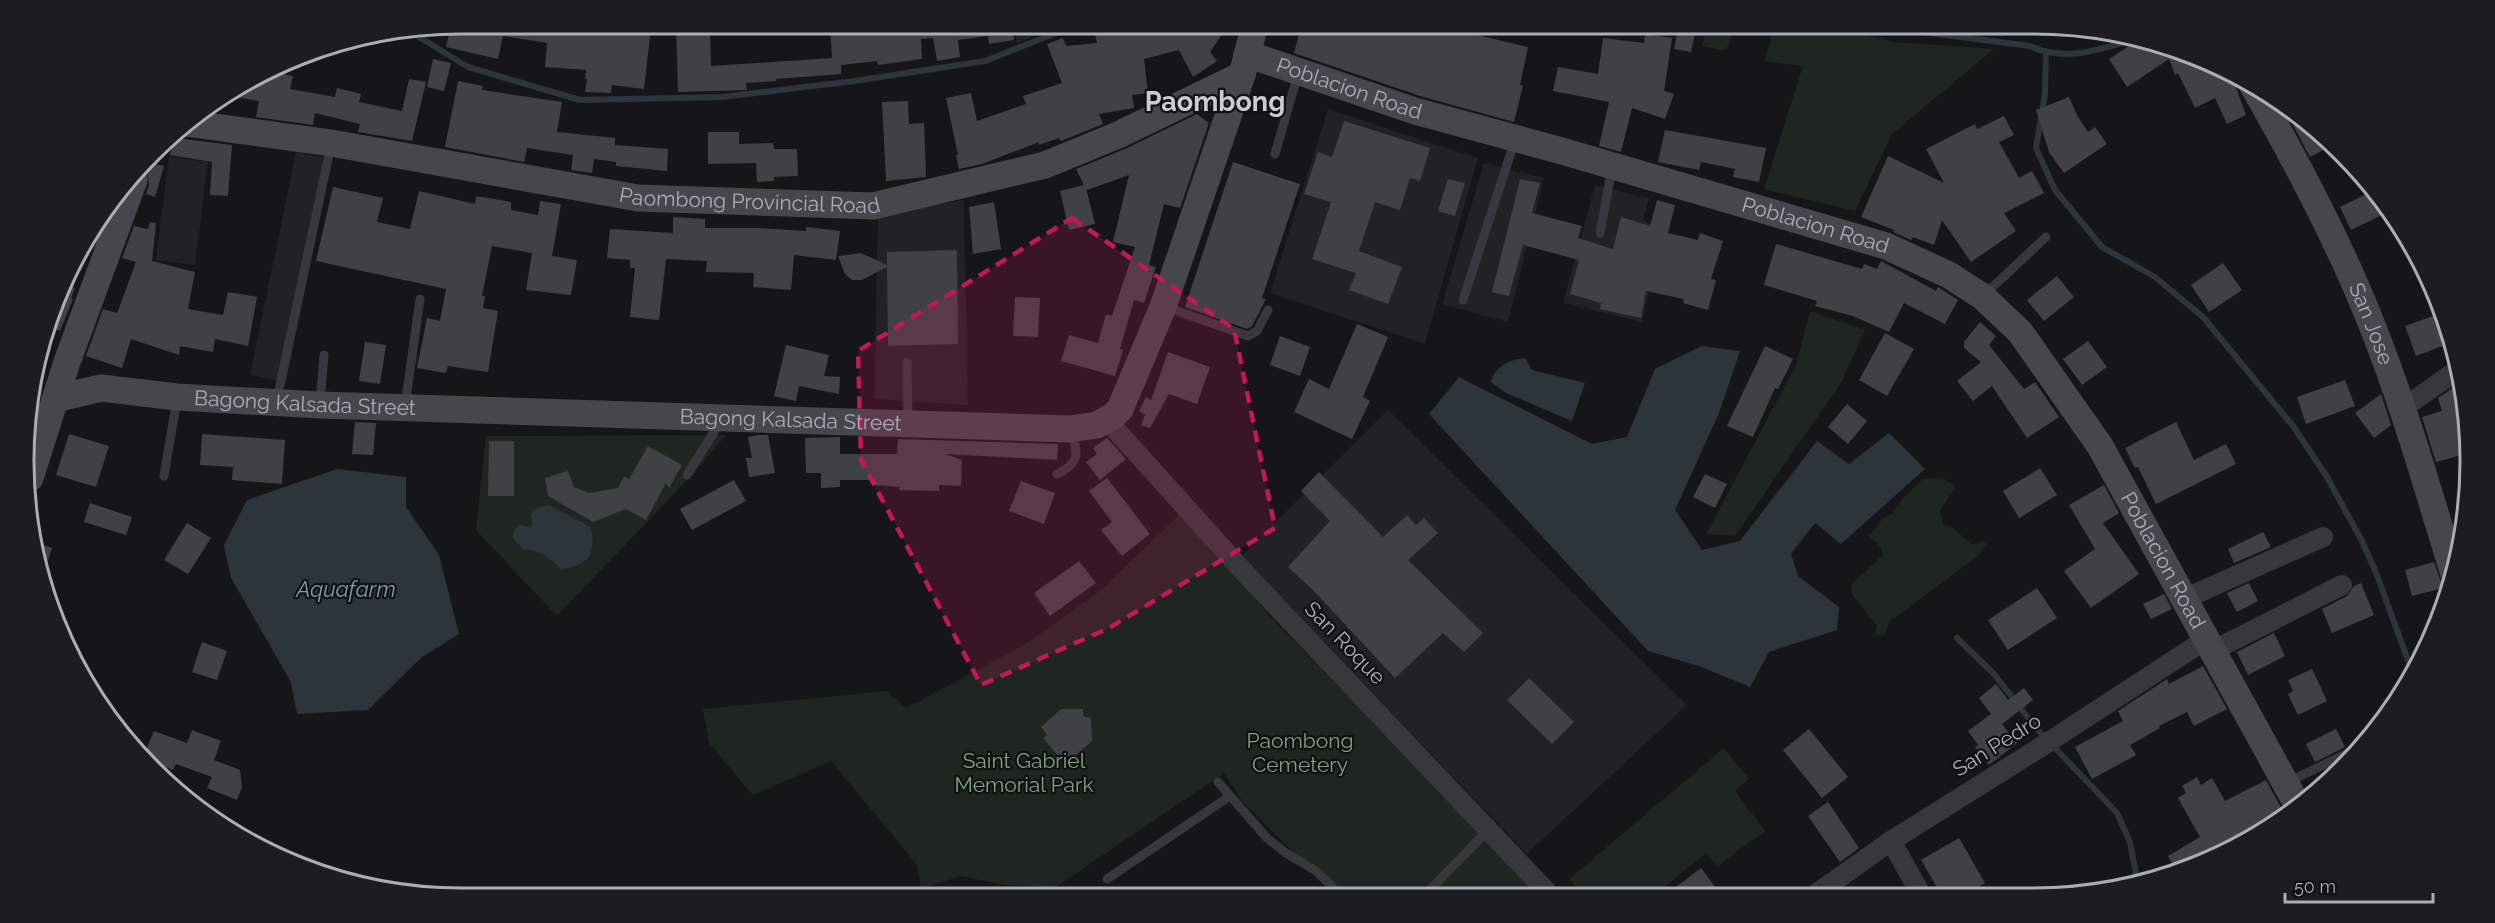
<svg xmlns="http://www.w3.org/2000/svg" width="2495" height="923" font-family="Raleway,sans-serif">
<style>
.built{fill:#222225}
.green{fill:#1e261f}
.water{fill:#2c353c}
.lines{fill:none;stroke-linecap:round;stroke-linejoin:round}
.stream{stroke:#2c353c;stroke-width:6}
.building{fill:#404145}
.lane{stroke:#37383d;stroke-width:9}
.street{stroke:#37383d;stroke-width:20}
.secondary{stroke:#45474d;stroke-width:27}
.marked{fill:#c2185b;fill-opacity:0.2;stroke:#c2185b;stroke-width:4.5;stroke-dasharray:12 8;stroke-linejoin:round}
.labels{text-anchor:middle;stroke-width:4.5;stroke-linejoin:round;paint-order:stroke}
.street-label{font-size:21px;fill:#a8adb8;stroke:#111113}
.park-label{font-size:21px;fill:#7fa381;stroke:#111113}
.water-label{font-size:22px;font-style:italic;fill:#7f9bb3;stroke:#111113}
.district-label{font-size:27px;font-weight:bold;fill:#c9ccd4;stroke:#111113}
.rim{fill:none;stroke:#a8adb8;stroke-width:3}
</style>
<rect width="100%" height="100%" fill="#161618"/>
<g class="built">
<path d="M1328,109L1478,158L1425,344L1270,293Z"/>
<path d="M296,152L332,159L286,382L250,375Z"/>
<path d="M169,157L208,162L195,265L156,260Z"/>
<path d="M1484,163L1544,178L1508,322L1442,304Z"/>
<path d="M1595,185L1649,198L1643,221L1662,227L1642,322L1563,303Z"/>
<path d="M964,200L968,405L874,399L878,214Z"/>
<path d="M1388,410L1687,705L1527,854L1242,556Z"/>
</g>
<g class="green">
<path d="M1014,24H1055L1056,25L1044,32L1017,43Z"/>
<path d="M1707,24H1735L1726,51L1702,46Z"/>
<path d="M1758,24H1822L1894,42L1994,49L1892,134L1855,211L1764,189L1803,66L1765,61L1774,28Z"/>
<path d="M1810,311L1865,330L1842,381L1735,536L1706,534L1796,365Z"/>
<path d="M726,435L689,478L557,616L476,530L486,436Z"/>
<path d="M1924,478L1944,479L1956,486L1940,511L1943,524L1953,528L1971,544L1988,541L1977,557L1890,621L1885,634L1874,636L1877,626L1852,594L1851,585L1883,555L1879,545L1867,535L1875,530L1882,519L1893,513L1901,500Z"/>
<path d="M1181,513L1267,613L1542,896L1337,897L1242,801L1224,773L1056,887L1005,885L960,876L921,889L917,865L831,761L753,795L709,743L703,709L887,691L906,708L1026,644L1101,590Z"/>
<path d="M1724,748L1749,779L1735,791L1765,831L1717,866L1706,853L1653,896H1586L1569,879Z"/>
</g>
<g class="water">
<path d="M1702,346L1740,351L1719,413L1675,510L1702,550L1740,541L1817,441L1849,464L1889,433L1925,469L1841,544L1815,523L1791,554L1798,576L1839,607L1837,630L1769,652L1750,687L1699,666L1648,651L1429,414L1459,377L1592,444L1627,437L1655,369Z"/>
<path d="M1525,358L1532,370L1585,383L1572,421L1506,393L1491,382C1495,366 1509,360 1525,358Z"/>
<path d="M337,469L406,477V507L439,555L459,634L422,657L368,710L297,714L291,682L231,578L224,545L247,500Z"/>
<path d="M549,505L591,527C596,555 589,565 561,569C550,559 539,548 524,550L513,538L514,530L520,525L531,527L533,524L531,515C536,508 541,506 549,505Z"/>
</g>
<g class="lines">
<g class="stream">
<path d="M1880,24L1907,30L2030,46C2067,63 2101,49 2139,38"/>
<path d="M411,32L468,67L580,100L722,97L854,81L985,61L1079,24"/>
<path d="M2046,53L2045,94L2036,148L2055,190L2102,247L2155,277L2203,317L2293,426L2327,477L2362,541L2377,575L2414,677"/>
<path d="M1957,638L1994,674L2037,729L2117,813L2130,842L2136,874L2140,880"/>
</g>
</g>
<g class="building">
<path d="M462,24H545V27L590,31L591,24H624L651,27L644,89L612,85L611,93L585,92L587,79H585L586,70L545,67L547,43L503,36L498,59L446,47L451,26Z"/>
<path d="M676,24H710L711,66L832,58L830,24H1011L1014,40L989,44L988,36L958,40L960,57L937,61L933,38L921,39L922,59L878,65L877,61L841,65V74L776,79V81L746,83L747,90L678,92Z"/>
<path d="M1093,24H1229L1210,52L1217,61L1193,77L1179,50L1144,59L1148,93L1132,95L1134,108L1099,114L1103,124L1061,141L1059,138L1039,145V142L982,164L959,169L956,155H958L946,98L971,93L977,121L1026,104L1023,96L1062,83L1047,44L1063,38L1066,46L1097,43Z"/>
<path d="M1302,24H1476L1473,34L1528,47L1520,85H1523L1514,122L1420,96L1294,53Z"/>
<path d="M1679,24H1697L1691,52L1674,49Z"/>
<path d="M1645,34L1672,38L1664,91L1674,94L1665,119L1632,108L1621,152L1599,146L1609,102L1553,91L1558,67L1598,74L1603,38L1644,43Z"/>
<path d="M2141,38L2230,71L2246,115L2227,124L2215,98L2195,108L2178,73L2175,75L2169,59L2127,87L2109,59Z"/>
<path d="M433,59L451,63L444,91L427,87Z"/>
<path d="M267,71L293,76L290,89L335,97L337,88L361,94L359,102L402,111L409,79L426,82L412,141L358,132L360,124L315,113L313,125L256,117L259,101L225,95L243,82Z"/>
<path d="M458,81L483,86L482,90L562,102L557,132L615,138V145L668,149L667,171L616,166V162L594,159L592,173L577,171L571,170L573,155L527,148L524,162L445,147Z"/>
<path d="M2069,97L2078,117L2088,132L2095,127L2107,144L2064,173L2049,152L2036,110Z"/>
<path d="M908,101L909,124L924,123L926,177L886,181L882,102Z"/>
<path d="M1197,114L1209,123L1180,208L1164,204L1149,265L1156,267L1144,303L1134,300L1120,349L1123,350L1115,376L1061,361L1069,335L1098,343L1106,314L1112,316L1135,247L1113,242L1129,175L1087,190L1086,188L1095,224L1069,230L1060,191L1084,185L1076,169L1125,149Z"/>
<path d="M2004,116L2014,135L1999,142L2019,178L2032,171L2044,193L2004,213L2016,231L1971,262L1942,220L1934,245L1913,237L1911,240L1893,232L1894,230L1861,217L1888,156L1944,183L1926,149L1975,124L1977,129Z"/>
<path d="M2305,119L2306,120L2333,145L2310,157L2293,125Z"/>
<path d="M1344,121L1430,148L1420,181L1410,178L1400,210L1375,202L1359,251L1402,267L1388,304L1349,290L1356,273L1312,259L1331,202L1304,194L1318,152L1332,157Z"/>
<path d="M1665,130L1766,148L1759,182L1733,177L1735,169L1701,162L1699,170L1658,162Z"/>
<path d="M708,132H739V144L773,143L774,149H797L798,176L774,177V181L757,182L756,163L708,164Z"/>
<path d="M175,134L184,139L232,145L228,196L210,195L212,162L170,155Z"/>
<path d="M1233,162L1300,184L1262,298L1266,299L1252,326L1247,329L1185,307Z"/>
<path d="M149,163L164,166L155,197L146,194L149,185L147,171Z"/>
<path d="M1448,179L1465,183L1455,216L1438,211Z"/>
<path d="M1520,179L1540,183L1532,213L1582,226L1578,238L1613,249L1621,217L1650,226L1657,200L1675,205L1668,233L1698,240L1700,233L1723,241L1711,279L1716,280L1708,310L1683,303L1684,299L1646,291L1641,318L1600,309L1601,303L1570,294L1579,260L1523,245L1509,296L1492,292Z"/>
<path d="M333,187L383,198L377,222L410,229L419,191L475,204L476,196L511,202V210L538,215L540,201L561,204L552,256L577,260L571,295L526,290L532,253L492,246L482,296H485L483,308L498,311L488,372L448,366L446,373L417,368L427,318L440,321L446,289L316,261Z"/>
<path d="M2375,190L2390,211L2351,230L2340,207Z"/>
<path d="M994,202L1001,249L973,254L969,207Z"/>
<path d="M673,217L705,219V228H758L806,231V227L840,231L836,260L794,255L791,290L753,287L754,273L706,272L707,261L666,259L659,320L630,317L635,268H630V260L607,258L610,229L673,233Z"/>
<path d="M150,222L156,223L152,261L195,272L188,309L223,315L228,292L257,297L248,346L215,339L213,352L180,346L179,355L131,339L122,368L86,356L103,309L117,313L119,308L136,262L122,258L134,226L148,229Z"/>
<path d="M1776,244L1862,269L1864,264L1877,269L1881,261L1936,291L1938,287L1941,289L1958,300L1945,324L1904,303L1889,332L1853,316L1815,306L1817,301L1764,285Z"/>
<path d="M957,250L958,344L888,346L887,267L862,280H852L845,274L838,256L861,253L887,265V252Z"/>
<path d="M2223,263L2242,290L2209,312L2191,285Z"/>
<path d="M2057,276L2074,297L2044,321L2027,300Z"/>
<path d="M64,284L75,288L71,298L73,299L60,331L46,326Z"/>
<path d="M1015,297L1040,298L1038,337L1013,336Z"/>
<path d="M2444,312L2453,342L2416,356L2405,326Z"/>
<path d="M1980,322L1996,336L1989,345L2024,389L2035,382L2059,417L2027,438L1992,386L1973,401L1957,381L1981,362L1964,348V342Z"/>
<path d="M1357,324L1388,337L1363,397L1370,401L1352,439L1294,412L1309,379L1329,389Z"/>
<path d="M1885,333L1914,349L1887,396L1859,380Z"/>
<path d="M1280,336L1310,347L1300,376L1270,365Z"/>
<path d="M2088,341L2107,367L2082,385L2063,359Z"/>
<path d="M365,342L386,345L380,384L359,381Z"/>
<path d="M786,345L829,355L824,376L840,377L839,394L799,386L796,401L774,396Z"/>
<path d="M1765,346L1793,359L1778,389L1775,388L1753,437L1727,426Z"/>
<path d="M1168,352L1210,367L1197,404L1169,394L1150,428L1141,425L1145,415L1139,411L1146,397L1151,400Z"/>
<path d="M2345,380L2355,406L2306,424L2297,397Z"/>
<path d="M2462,382L2467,405L2469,453L2436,462L2422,417L2442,411L2438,398Z"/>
<path d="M2381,394L2391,425L2374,438L2355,413Z"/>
<path d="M1847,404L1867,421L1848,444L1828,427Z"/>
<path d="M355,422L376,423L373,455L352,454Z"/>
<path d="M2176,422L2194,460L2226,444L2236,464L2156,504L2138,467L2135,468L2125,448Z"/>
<path d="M69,434L109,446L96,487L56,475Z"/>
<path d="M202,434L285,440L282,484L232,480L233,467L200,465Z"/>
<path d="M758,435H768L775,473L749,477L746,458H752L748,437Z"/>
<path d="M840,437V454H897L898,439L1058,444L1057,460L945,454L962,460L961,486L939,485V491L899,490L900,487L873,485V480H840V487L821,488V473H806L805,438Z"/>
<path d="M1107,438L1126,459L1100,480L1086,462L1097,454L1093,448Z"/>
<path d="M489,441H514V496H488Z"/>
<path d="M648,446L682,465L669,488L666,483L646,520L626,509L593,522L548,496L545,478L568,471L574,487L589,493L618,488L624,476L629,479Z"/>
<path d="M2040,468L2057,495L2019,518L2003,491Z"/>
<path d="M1319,472L1383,537L1407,515L1416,525L1424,518L1438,533L1408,560L1483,633L1464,652L1443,633L1395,678L1314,591L1288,567L1330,521L1301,491Z"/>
<path d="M1705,474L1727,484L1715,508L1693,497Z"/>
<path d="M1107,478L1150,534L1122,556L1101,530L1112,522L1089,491Z"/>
<path d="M734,480L746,501L692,530L680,509Z"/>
<path d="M1021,481L1055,493L1044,524L1009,511Z"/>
<path d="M2104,485L2119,513L2103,523L2139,574L2091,608L2064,571L2095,549L2069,505Z"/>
<path d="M90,503L132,517L126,535L84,522Z"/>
<path d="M187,523L211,538L188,574L164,560Z"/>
<path d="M2263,532L2271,547L2234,563L2228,549Z"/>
<path d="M32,541L52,548L42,578L32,547Z"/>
<path d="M1079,561L1096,583L1050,616L1034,593Z"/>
<path d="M2434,562L2443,588L2412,596L2405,570Z"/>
<path d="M2249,583L2258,601L2237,612L2227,593Z"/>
<path d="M2361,583L2374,615L2332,633L2322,609L2347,596L2354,586Z"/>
<path d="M2037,588L2057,618L2008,650L1988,620Z"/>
<path d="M2164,594L2172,609L2151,619L2143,604Z"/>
<path d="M2274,633L2285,656L2248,675L2237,652Z"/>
<path d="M202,642L227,651L217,680L192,672Z"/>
<path d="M2203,666L2227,709L2194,726L2187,712L2159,726L2160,728L2130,745L2136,755L2092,779L2075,747L2123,721L2118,711L2167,679L2169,684Z"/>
<path d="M2312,669L2327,701L2298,715L2288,694L2293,691L2288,680Z"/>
<path d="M1529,678L1574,722L1552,744L1507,700Z"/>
<path d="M1996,684L2008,700L2024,688L2033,700L2002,724L2017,743L1989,765L1975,747L1978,745L1968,731L1991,714L1979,698Z"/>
<path d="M1061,709H1083V716L1091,718L1092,741L1069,761L1064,756L1060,758L1043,738L1047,735L1041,727Z"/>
<path d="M1809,729L1848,777L1822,798L1783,750Z"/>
<path d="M2336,729L2345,747L2315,762L2306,744Z"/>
<path d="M192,730L221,741L214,760L240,770L242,787L237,800L207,788L212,777L176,764L173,770L152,762L144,754L154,731L187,743Z"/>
<path d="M2346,762L2328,783L2322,773Z"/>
<path d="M2197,777L2201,785L2212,778L2225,801L2266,780L2285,815L2223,855L2176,870L2168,856L2200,837L2178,798L2186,793L2182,786Z"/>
<path d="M1828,802L1859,848L1840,862L1808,816Z"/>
<path d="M1959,838L1985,883L1963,896H1942L1921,860Z"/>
<path d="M1701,868L1722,896H1664Z"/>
</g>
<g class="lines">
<g class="lane">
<path d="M1275,154L1298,74"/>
<path d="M1600,233L1612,168"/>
<path d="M1984,295L2046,237"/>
<path d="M1463,300L1515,140"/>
<path d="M1166,307L1248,336L1257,331L1268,310"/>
<path d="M907,362L908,422"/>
<path d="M277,399L331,145"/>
<path d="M320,403L324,355"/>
<path d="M405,406L420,299"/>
<path d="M1057,474C1081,462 1078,454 1071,430"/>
<path d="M687,475L721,421"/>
<path d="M164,476L177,399"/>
<path d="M1218,782L1267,838L1286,853L1316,871L1343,897"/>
<path d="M2288,782L2352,751"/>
<path d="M1107,879L1230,796"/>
<path d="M1423,897L1489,829"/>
</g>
<g class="street">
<path d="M2403,408L2459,369"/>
<path d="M1107,420L1243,571L1551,896"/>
<path d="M2184,599L2323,537"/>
<path d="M2214,650L2342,585"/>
<path d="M1891,841L1922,896"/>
<path d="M1813,896L1891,841L2044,745L2208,638"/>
</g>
<g class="secondary">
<path id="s1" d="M1247,54L1415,111L1562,151L1886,246L1949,275L1983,297L2020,332L2100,446L2298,806"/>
<path id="s2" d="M2252,84C2295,159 2336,236 2368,315C2403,401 2428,490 2455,578"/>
<path id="s3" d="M186,123L331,143L638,198L873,206L1045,165L1118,135L1242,75"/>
<path id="s4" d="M55,399L101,388L177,397L320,405L1070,429L1097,425L1113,416L1120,409L1163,307L1242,75L1255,24"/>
<path d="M30,478L67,362L134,180"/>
</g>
</g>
<path class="marked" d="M1072,218L1234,329L1275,528L1109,628L981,685L861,460L858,351Z"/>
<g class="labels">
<g class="street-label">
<text dy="7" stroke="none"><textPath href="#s1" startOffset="108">Poblacion Road</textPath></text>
<text dy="7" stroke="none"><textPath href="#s3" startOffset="570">Paombong Provincial Road</textPath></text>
<text dy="7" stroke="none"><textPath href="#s1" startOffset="594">Poblacion Road</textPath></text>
<text dy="7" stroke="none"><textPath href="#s2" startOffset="268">San Jose</textPath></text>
<text dy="7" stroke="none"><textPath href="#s4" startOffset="252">Bagong Kalsada Street</textPath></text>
<text dy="7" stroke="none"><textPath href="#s4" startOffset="738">Bagong Kalsada Street</textPath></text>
<text dy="7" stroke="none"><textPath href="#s1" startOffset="1098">Poblacion Road</textPath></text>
<text transform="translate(1345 643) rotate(46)" y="7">San Roque</text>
<text transform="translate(1997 745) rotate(-32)" y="7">San Pedro</text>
</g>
<g class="park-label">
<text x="1300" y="748">Paombong<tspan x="1300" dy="24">Cemetery</tspan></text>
<text x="1024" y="768">Saint Gabriel<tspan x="1024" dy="24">Memorial Park</tspan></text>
</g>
<g class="water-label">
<text x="346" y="597">Aquafarm</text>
</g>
<g class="district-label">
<text x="1215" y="111">Paombong</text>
</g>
</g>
<path d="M0 0H2495V923H0ZM461 34H2033A427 427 0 0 1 2460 461V461A427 427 0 0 1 2033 888H461A427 427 0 0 1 34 461V461A427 427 0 0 1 461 34Z" fill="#1d1d20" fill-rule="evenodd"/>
<path class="rim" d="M461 34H2033A427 427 0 0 1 2460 461V461A427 427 0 0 1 2033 888H461A427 427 0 0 1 34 461V461A427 427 0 0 1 461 34Z"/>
<path d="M2285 893v9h148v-9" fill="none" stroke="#a8adb8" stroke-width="3"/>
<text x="2294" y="893" font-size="18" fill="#a8adb8" stroke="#111113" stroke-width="4.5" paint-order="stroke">50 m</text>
</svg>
